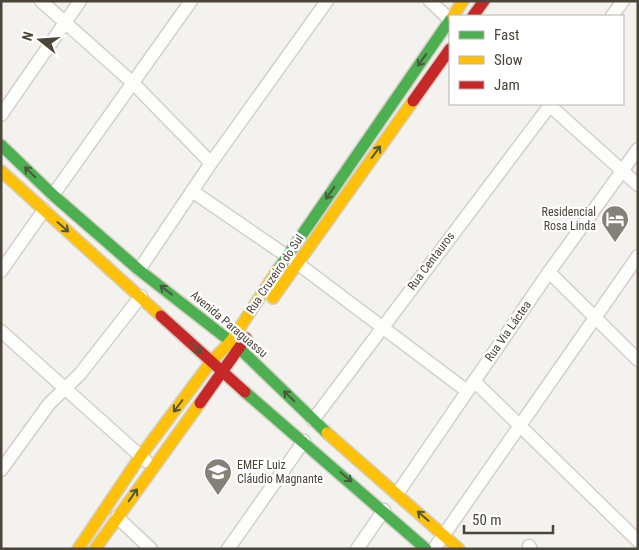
<svg xmlns="http://www.w3.org/2000/svg" width="639" height="550" font-family="'Roboto Condensed',sans-serif">
<style>
.lines{fill:none;stroke-linecap:round;stroke-linejoin:round}
.street-casing{stroke:#d2d0cb;stroke-width:15}
.fast-casing{stroke:#d3cfc5;stroke-width:14}
.slow-casing{stroke:#d3cfc5;stroke-width:14}
.jam-casing{stroke:#d3cfc5;stroke-width:14}
.street{stroke:#fdfdfc;stroke-width:12}
.fast{stroke:#4caf50;stroke-width:11}
.slow{stroke:#ffc107;stroke-width:11}
.jam{stroke:#c62828;stroke-width:11}
.oneway{stroke:#4b593e}
.labels{text-anchor:middle;stroke-width:4.5;stroke-linejoin:round;paint-order:stroke}
.poi-label{font-size:12px;fill:#4b4439;stroke:#fff;text-anchor:end}
.street-label{font-size:12px;fill:#4b4439;stroke:#fff}
</style>
<rect width="100%" height="100%" fill="#f4f2ee"/>
<g class="lines">
<g class="street-casing">
<g id="street">
<path d="M41,1L133,83L211,163"/>
<path d="M430,1L450,20"/>
<path d="M612,16L623,1"/>
<path d="M548,104L638,185"/>
<path d="M1,115L80,1"/>
<path d="M192,191L297,263L467,391"/>
<path d="M53,195L191,1"/>
<path d="M139,270L211,163L327,1"/>
<path d="M1,271L44,210"/>
<path d="M549,272L638,360"/>
<path d="M1,331L146,461"/>
<path d="M474,381L638,541"/>
<path d="M313,420L551,104"/>
<path d="M1,470L49,404L80,374L141,296"/>
<path d="M397,494L549,272L638,149"/>
<path d="M117,517L151,549"/>
<path d="M529,546L531,549"/>
<path d="M228,549L304,441"/>
<path d="M357,549L384,510"/>
<path d="M434,549L638,256"/>
</g>
</g>
<g class="fast-casing">
<g id="fast">
<path d="M1,145L53,195L139,270L239,348L327,433"/>
<path d="M277,271L450,20"/>
<path d="M245,392L426,549"/>
</g>
</g>
<g class="slow-casing">
<g id="slow">
<path d="M453,16L463,1"/>
<path d="M1,171L161,316"/>
<path d="M273,298L413,101"/>
<path d="M327,433L459,549"/>
<path d="M78,549L140,457L211,362L231,341L277,271"/>
<path d="M95,549L200,403"/>
</g>
</g>
<g class="jam-casing">
<g id="jam">
<path d="M473,16L484,1"/>
<path d="M413,101L450,49"/>
<path d="M161,316L245,392"/>
<path d="M200,403L246,338"/>
</g>
</g>
<use href="#street" class="street"/>
<use href="#fast" class="fast"/>
<use href="#slow" class="slow"/>
<use href="#jam" class="jam"/>
</g>
<defs><path id="oneway-shaft" d="M-6 0H5M1.5-3L5.5 0L1.5 3" fill="none" stroke-width="1.6" stroke-linecap="round" stroke-linejoin="round" transform="scale(1.25)"/></defs>
<g class="oneway">
<use href="#oneway-shaft" transform="translate(422 60) rotate(125)"/>
<use href="#oneway-shaft" transform="translate(376 152) rotate(-54)"/>
<use href="#oneway-shaft" transform="translate(30 172) rotate(-136)"/>
<use href="#oneway-shaft" transform="translate(330 193) rotate(125)"/>
<use href="#oneway-shaft" transform="translate(63 227) rotate(41)"/>
<use href="#oneway-shaft" transform="translate(166 290) rotate(-142)"/>
<use href="#oneway-shaft" transform="translate(196 348) rotate(43)"/>
<use href="#oneway-shaft" transform="translate(289 396) rotate(-136)"/>
<use href="#oneway-shaft" transform="translate(178 406) rotate(127)"/>
<use href="#oneway-shaft" transform="translate(346 477) rotate(41)"/>
<use href="#oneway-shaft" transform="translate(133 495) rotate(-55)"/>
<use href="#oneway-shaft" transform="translate(423 516) rotate(-139)"/>
</g>
<defs>
<g id="hotel-pin" transform="scale(1.4375)"><path d="M0 17L-7.5 6A9.5 9.5 0 1 1 7.5 6Z" fill="#868178" stroke="#fff"/><path d="M-6-4.5h1.5V1H6V5H4.5V3h-9V5H-6ZM-4 0a1.8 1.8 0 1 1 3.6 0ZM.5 0V-2.5h3Q6-2.5 6 0Z" fill="#fff"/></g>
<g id="school-pin" transform="scale(1.4375)"><path d="M0 17L-7.5 6A9.5 9.5 0 1 1 7.5 6Z" fill="#868178" stroke="#fff"/><path d="M0-5L7-2L0 1L-7-2ZM-4 1L0 2.5L4 1V4Q0 6-4 4Z" fill="#fff"/></g>
</defs>
<g fill-rule="evenodd">
<use href="#hotel-pin" x="615" y="219"/>
<use href="#school-pin" x="218" y="472"/>
</g>
<g class="labels">
<g class="poi-label">
<text x="596" y="216">Residencial<tspan x="596" dy="14">Rosa Linda</tspan></text>
<text x="237" y="469" text-anchor="start">EMEF Luiz<tspan x="237" dy="14">Cláudio Magnante</tspan></text>
</g>
<g class="street-label">
<text transform="translate(431 261) rotate(-53)" y="4">Rua Centauros</text>
<text transform="translate(275 274) rotate(-56)" y="4">Rua Cruzeiro do Sul</text>
<text transform="translate(229 324) rotate(40)" y="4">Avenida Paraguassu</text>
<text transform="translate(508 331) rotate(-55)" y="4">Rua Via Láctea</text>
</g>
</g>
<rect width="639" height="550" fill="none" stroke="#4b4439" stroke-width="5"/>
<rect x="449" y="15" width="175" height="90" fill="#ffffff" stroke="#b7b4b0"/>
<rect x="459" y="31" width="25" height="8" fill="#4caf50" stroke="#b7b4b0"/>
<text x="494" y="40" font-size="15" fill="#4b4439">Fast</text>
<rect x="459" y="56" width="25" height="8" fill="#ffc107" stroke="#b7b4b0"/>
<text x="494" y="65" font-size="15" fill="#4b4439">Slow</text>
<rect x="459" y="81" width="25" height="8" fill="#c62828" stroke="#b7b4b0"/>
<text x="494" y="90" font-size="15" fill="#4b4439">Jam</text>
<g transform="translate(40 40) rotate(287)" stroke="#ffffff" stroke-width="4" paint-order="stroke">
<path d="M0-4L9 19L0 12L-9 19Z" fill="#4b4439"/>
<text y="-8" font-size="14" font-weight="bold" text-anchor="middle" fill="#4b4439">N</text>
</g>
<path d="M464 525v8h89v-8" fill="none" stroke="#4b4439" stroke-width="2.5"/>
<text x="472" y="525" font-size="15" fill="#4b4439" stroke="#ffffff" stroke-width="4" paint-order="stroke">50 m</text>
</svg>
